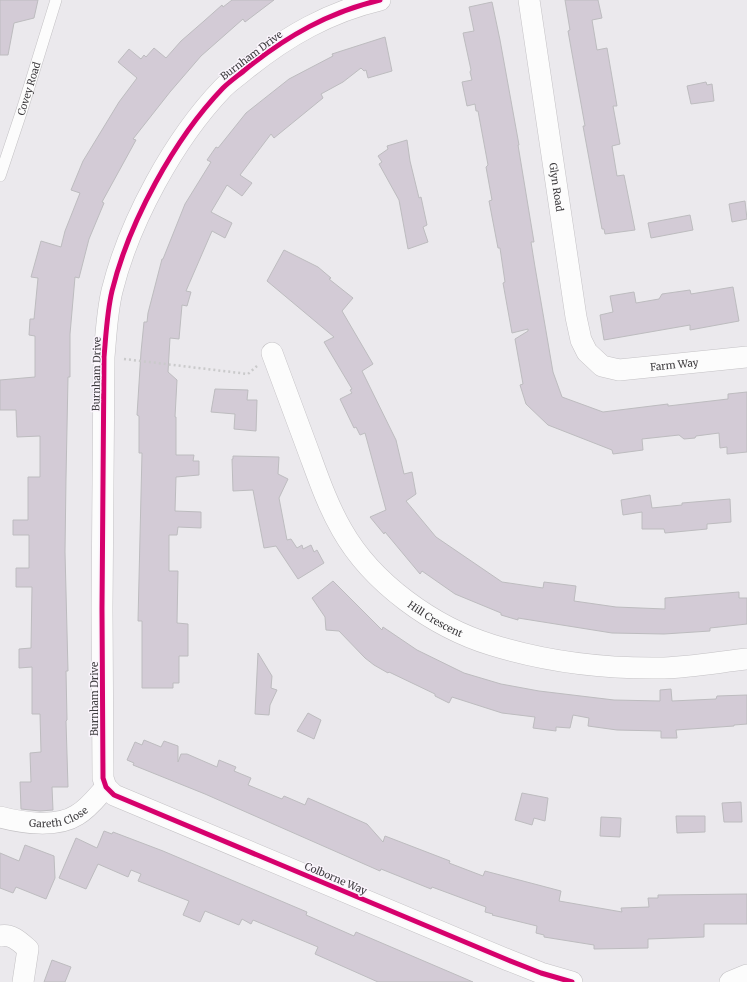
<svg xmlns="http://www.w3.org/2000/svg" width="747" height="982" font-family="Merriweather,serif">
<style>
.building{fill:#d3cbd6;stroke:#bdbcbf}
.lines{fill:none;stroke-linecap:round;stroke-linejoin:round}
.service-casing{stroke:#c4c2c5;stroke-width:12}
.minor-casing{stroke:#c4c2c5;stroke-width:22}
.path{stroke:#cacacb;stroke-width:2.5;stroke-dasharray:2 3;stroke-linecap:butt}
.service{stroke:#fcfcfc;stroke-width:11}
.minor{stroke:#fcfcfc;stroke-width:21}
.cycleway-casing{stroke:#faf4fc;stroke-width:8}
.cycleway{stroke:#d6006c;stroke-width:5}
.labels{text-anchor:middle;stroke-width:3;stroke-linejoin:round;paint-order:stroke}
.street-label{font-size:10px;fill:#3d3b3e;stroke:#faf4fc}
</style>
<rect width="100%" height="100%" fill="#ebe9ed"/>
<g class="building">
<path d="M0,0H38L34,18L14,23L8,55H0Z"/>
<path d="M232,0H274L245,22L243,19L201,56L170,92L133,139L136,140L102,202L104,203L89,239L79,278L75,277L70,334V377H68L66,478L65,552L68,671H66L67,720L66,721L68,787H52L53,810L40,811L21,809L20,782H31L30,753L41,752L40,714H32V667L19,668V649L31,648L32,587H16V568H29V535H13V520H28V477H40V436L17,437L16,410H0V380L35,377V336L29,335L30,319H34L38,278L31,277L41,241L61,247L65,231L80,193L71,190L83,161L119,102L137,78L118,62L129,49L141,59L144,55L146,57L154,48L166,58L181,41L204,21L222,5L223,7Z"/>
<path d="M565,0H598L602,18L592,20L597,50L607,48L617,106H613L620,144L612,146L617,176L624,175L635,230L605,234L604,229H602L583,126H585L568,31L570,30Z"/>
<path d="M492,2L500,40L519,145H518L534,242H531L535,267L553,372L562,397L603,412L668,404V406L728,399V394L747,392V452L727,454V447L720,448L719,433L696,436L695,438L684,439L679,435L642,439L643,450L613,454L612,450L548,425L526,404L520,385L523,384L515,339L528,331V329L512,333L503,283L505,282L500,248H498L489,201L492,200L486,167L488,165L478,111H476L475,104L467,106L462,82L472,80L470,72L471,70L463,33L474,31L469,7Z"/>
<path d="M385,37L392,71L368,78L366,70L364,71L361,68L343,82L321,94L323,98L274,138L271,134L240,175L252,183L242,196L227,185L211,212L232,223L225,238L212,231L186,291L191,292L187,306L182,305L179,339L170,338L168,372L177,380L175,417H176V455H194L193,461H199V475L176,477L175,511L201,512V528L178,527L177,535H169V571H178L177,623L188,624V656H179V683H173V688H142V621H138L142,453H139V416L137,415L141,352L144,322H147L148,313L162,259H163L185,204L211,162L207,160L216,147L218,148L246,113L289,79L333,56L332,54Z"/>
<path d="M706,82L707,85L712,84L714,101L691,104L687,86Z"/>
<path d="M407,140L410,161L419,198L421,197L427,225L423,227L428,242L408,249L399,200L379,164L382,162L378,156L388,149L387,146Z"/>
<path d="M745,201L747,219L732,222L729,204Z"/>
<path d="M690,215L693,230L651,238L648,223Z"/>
<path d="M284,250L318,267L331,278L329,279L353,298L342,311L373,364L362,371L396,440L404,474L412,472L416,494L406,501L436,537L502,582L543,588L544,582L576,586L574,601L616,607L665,609V598L739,592V598H747V624L710,628V631L664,634L612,633L518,618V620L501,615V613L455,594L422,571L420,574L385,532L384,534L370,517L386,510L365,433L360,435L356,427L354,428L340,399L352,393L350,390L352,389L324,342L334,337L267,281Z"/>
<path d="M733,287L739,321L690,330V325L604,340L600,315L613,312L610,296L634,292L636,303L659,299L662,294L690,290L691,294Z"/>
<path d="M215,389L248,390L247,400H257L256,431L234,429L235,414L211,412Z"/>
<path d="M233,456L279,457L278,474L288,479L279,498L287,540L291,539L297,548L302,545L303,549L311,545L314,552L317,550L324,563L298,579L276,546L264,548L253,490L233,491L232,459H233Z"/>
<path d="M650,495L652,508L682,505V503L730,499L731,522L707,524V529L665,533L664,529H642V512L623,515L621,500Z"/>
<path d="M333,581L382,630L383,627L417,650L464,673L501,684L539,691L614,700L660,701V690L671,689L672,701L716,699L717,696L747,695V724L734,725V726L676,730L677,738H661V731L617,730L588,726L589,718L573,715L570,728L556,727V731L533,728L535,717L502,713L452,697L449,703L435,696V694L389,672L388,673L374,665L365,658L339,631L326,630L325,617L312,598Z"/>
<path d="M258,653L272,676L271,688L277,690L270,705L269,715L255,714Z"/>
<path d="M308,713L321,720L314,739L297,731Z"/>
<path d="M144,740L161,747L164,741L178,746V762L181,754H187L217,767L219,760L236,767L234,771L251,778L248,785L282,799L284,796L305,805L308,798L367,824L383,842L385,836L450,861L449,863L483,876L485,871L561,891L559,901L622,912L621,908L649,907L648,898H658V895L747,894V924H704V937L648,939V948L594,949V945L544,937V935L536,933L537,926L492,915L493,914L485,912L486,907L432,887L431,889L381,869L380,871L205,794L133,765L134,763L127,760L135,742L142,745Z"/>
<path d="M522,793L548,798L545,821L534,818L532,825L515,820Z"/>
<path d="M741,802L742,822H724L722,803Z"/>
<path d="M676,816H705V832L677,833Z"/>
<path d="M601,817L621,818L620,837L600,836Z"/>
<path d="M104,831L112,834L113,832L163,851L307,912L306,915L354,936L356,932L473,982H378L315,954L318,947L253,920L251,924L242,919L239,925L205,911L200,922L183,915L189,901L138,881L141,874L131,870L128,877L98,864L86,889L59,878L76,838L97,848Z"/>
<path d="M25,845L54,856L55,878L46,899L16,887L13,893L0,888V853L19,861Z"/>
<path d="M52,960L71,967L65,982H44Z"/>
</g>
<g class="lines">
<g class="service-casing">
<g id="service">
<path id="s1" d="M0,176L22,110L56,0"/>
</g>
</g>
<g class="minor-casing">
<g id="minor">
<path d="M380,0C329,12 287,36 246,69C239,75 230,81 223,88C174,139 129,222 112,291C107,312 106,335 104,357L102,609L103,778L106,787L114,795L508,960L541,973L572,982"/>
<path id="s2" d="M529,0L576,317L581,340L587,352L602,366L619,370L747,357"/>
<path id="s3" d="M272,353C284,385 296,417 308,450C318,477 327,504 342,530C372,583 433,627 492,645C547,662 607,669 664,668C691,667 720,662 747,659"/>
<path id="s4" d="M0,817C22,823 57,828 77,815C88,809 97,797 106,787"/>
<path d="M0,936C11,933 20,942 28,949L23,982"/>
<path d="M730,982L747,975"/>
</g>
</g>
<path class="path" d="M124,359L248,374L257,366"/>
<use href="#service" class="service"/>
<use href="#minor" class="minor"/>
<g class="cycleway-casing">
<path id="cycleway" d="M380,0C329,12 287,36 246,69C239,75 230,81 223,88C174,139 129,222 112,291C107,312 106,335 104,357L102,609L103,778L106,787L114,795L508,960L541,973L572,982"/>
</g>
<use href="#cycleway" class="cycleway"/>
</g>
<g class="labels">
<g class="street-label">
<text transform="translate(251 55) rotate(-37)" y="4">Burnham Drive</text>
<text dy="4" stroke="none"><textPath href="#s1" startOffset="92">Covey Road</textPath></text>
<text dy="4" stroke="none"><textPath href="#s2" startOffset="189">Glyn Road</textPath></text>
<text dy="4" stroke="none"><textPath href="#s2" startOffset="451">Farm Way</textPath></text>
<text transform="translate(96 374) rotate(-89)" y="4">Burnham Drive</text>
<text dy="4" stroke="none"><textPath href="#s3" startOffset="321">Hill Crescent</textPath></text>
<text transform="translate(94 699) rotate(-90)" y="4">Burnham Drive</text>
<text dy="4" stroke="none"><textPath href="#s4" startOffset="60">Gareth Close</textPath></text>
<text transform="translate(336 878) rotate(23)" y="4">Colborne Way</text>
</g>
</g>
</svg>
